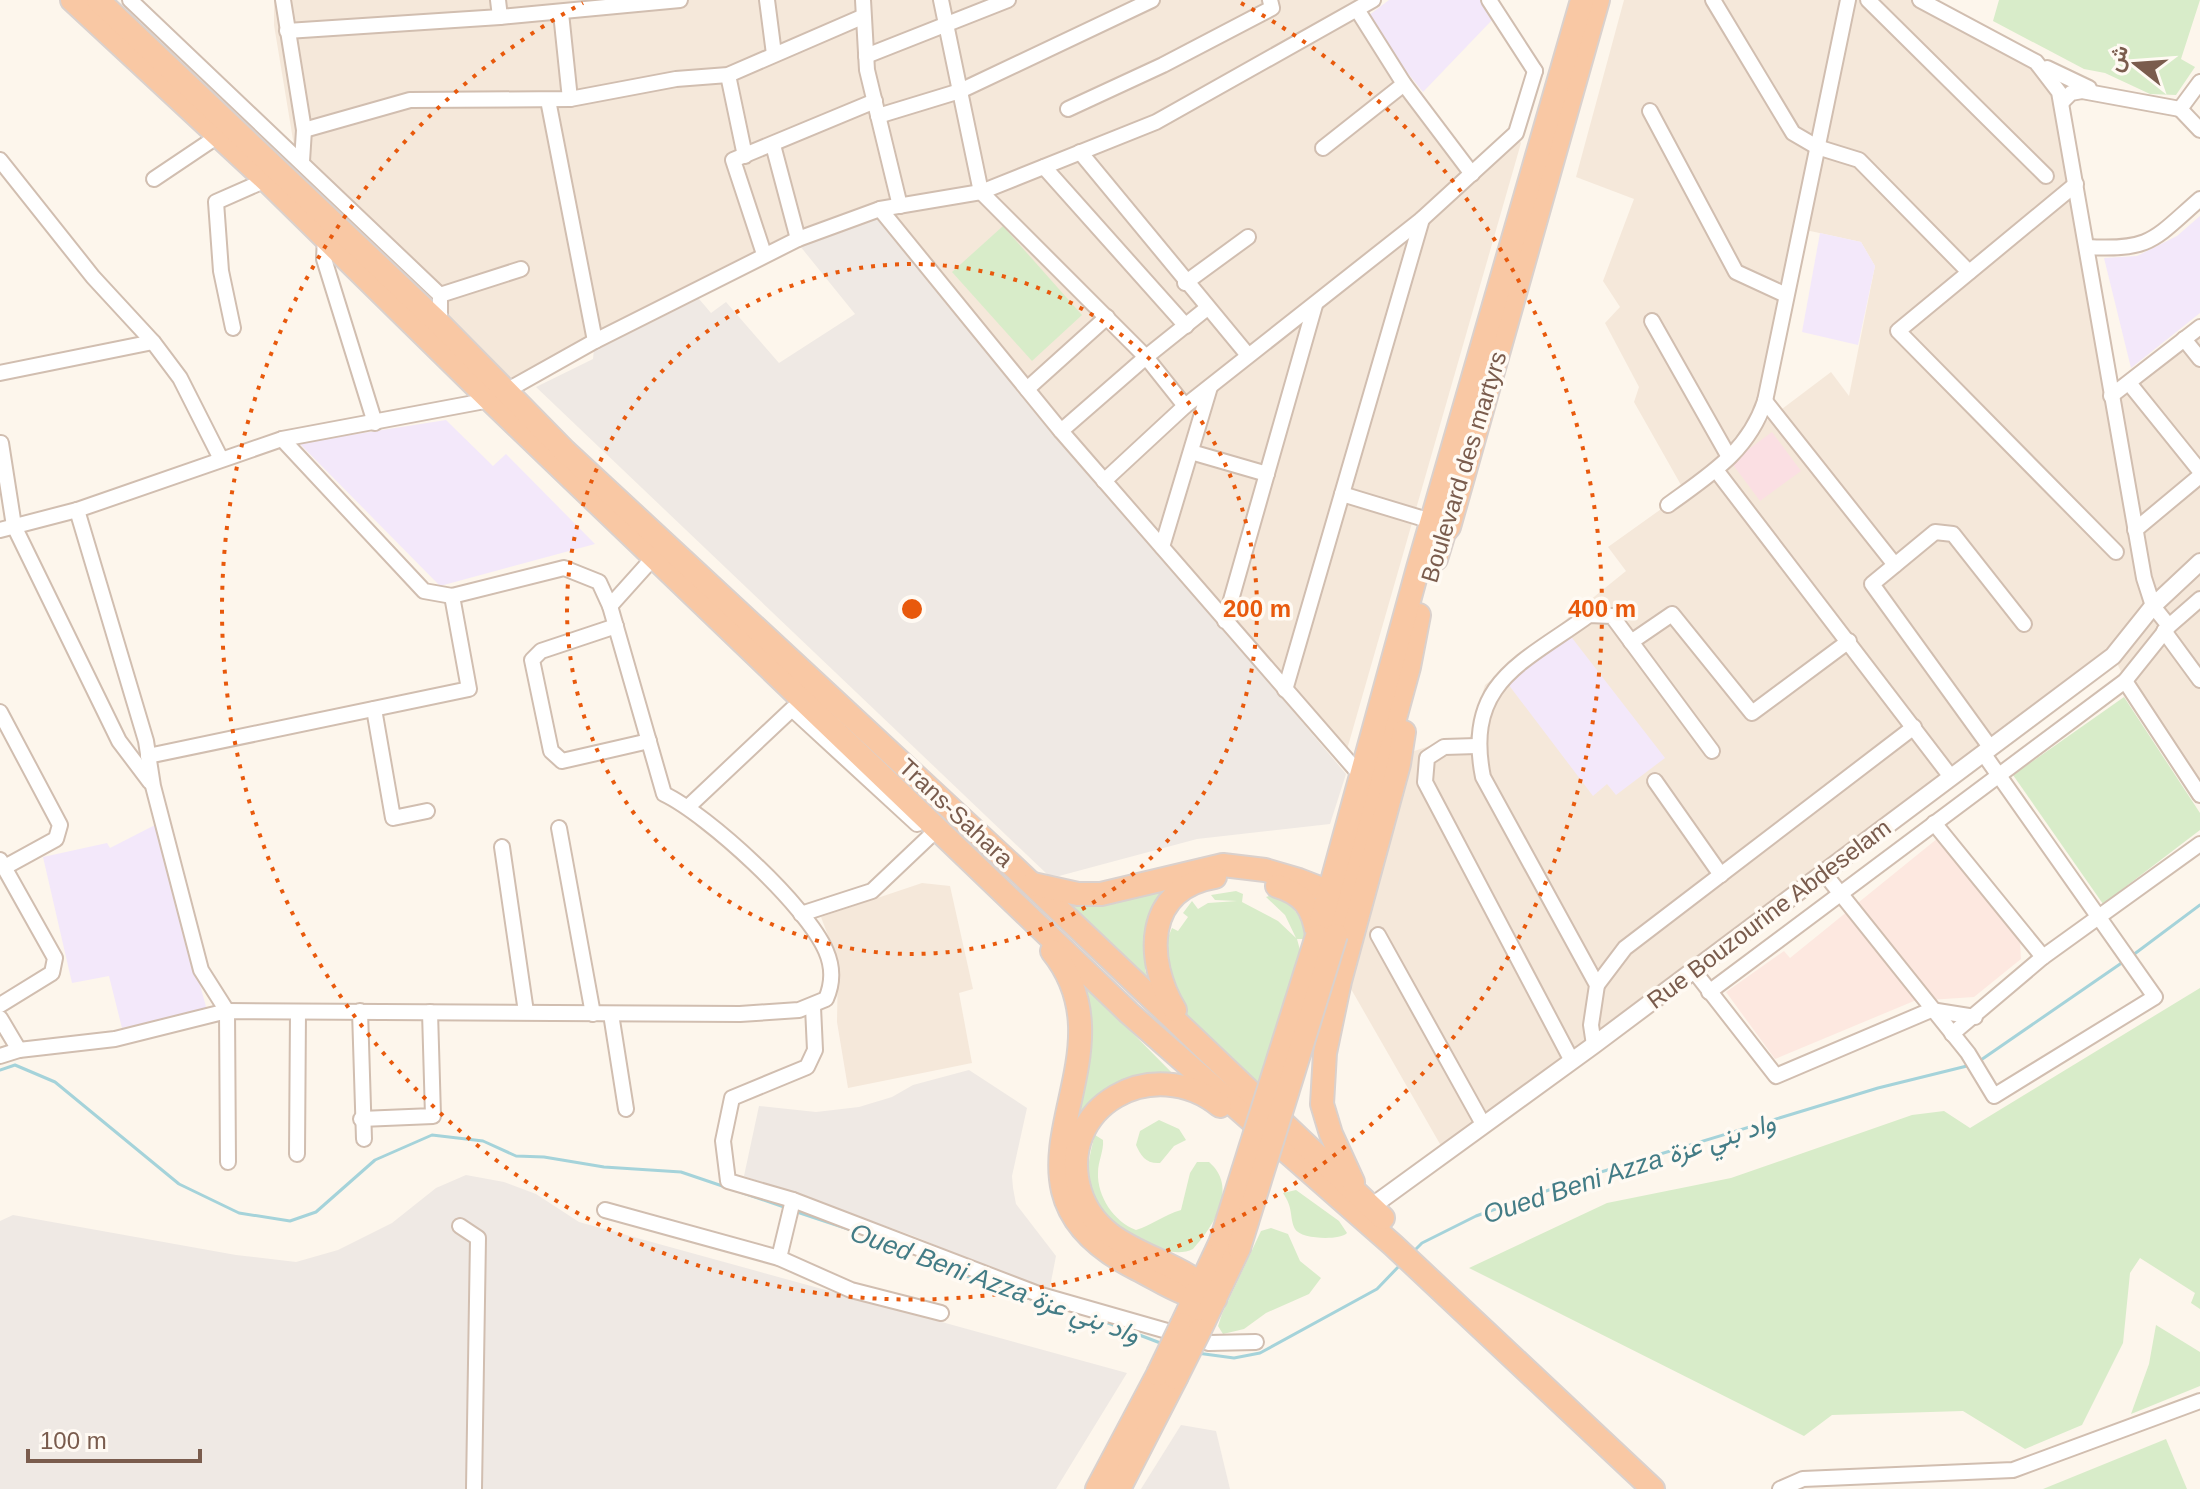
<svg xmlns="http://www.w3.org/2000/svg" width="2200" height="1489" font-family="Arial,Vazirmatn,sans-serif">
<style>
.residential{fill:#f5e8da;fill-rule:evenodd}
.commercial{fill:#fde8e0}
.industrial{fill:#efe9e4}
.education{fill:#f3e8fa}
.medical{fill:#fbdfe3}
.green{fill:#d8ecc9}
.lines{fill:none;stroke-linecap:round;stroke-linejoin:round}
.stream{stroke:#a5d3da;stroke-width:3}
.minor-casing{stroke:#d1beb0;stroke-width:18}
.tertiary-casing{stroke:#d1beb0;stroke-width:20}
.trunk-casing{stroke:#dad1cd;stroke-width:26}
.minor{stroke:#fff;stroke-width:14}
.tertiary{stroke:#fff;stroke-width:16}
.trunk{stroke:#f9c8a4;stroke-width:22}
.trunk-bridge-casing{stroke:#dad1cd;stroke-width:26;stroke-linecap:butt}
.trunk-bridge{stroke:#f9c8a4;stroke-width:22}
.ring{fill:none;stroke:#e8590c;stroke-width:4;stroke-dasharray:4 8}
.labels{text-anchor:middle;stroke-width:7;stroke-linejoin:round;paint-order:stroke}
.street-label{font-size:24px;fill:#7a5c4d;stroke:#fffaf3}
.water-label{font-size:26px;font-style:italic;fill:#437c86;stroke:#fffaf3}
.centre{fill:#e8590c;stroke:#fffaf3;stroke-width:4}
.ring-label{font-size:24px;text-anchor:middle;font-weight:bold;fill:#e8590c;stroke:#fffaf3;stroke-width:7;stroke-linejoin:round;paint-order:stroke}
</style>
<rect width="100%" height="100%" fill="#fdf6ec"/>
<g class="residential">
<path d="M274,0H1366L1357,7L1472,174L1516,133L1521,143L1344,760L878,204L788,236L512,379L297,164L274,25Z"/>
<path d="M1624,0H1920L2050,75L2111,395L2200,327V795L2125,681L2114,656L1444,1151L1347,982L1408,753L1439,743L1469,740L1485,685L1626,571L1608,547L1685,492L1634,402L1639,387L1605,323L1620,307L1603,281L1634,199L1576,177ZM1801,229L1861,242L1875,266L1849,396L1831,372L1757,428Z"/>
<path d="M922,883L950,886L973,989L959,993L972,1063L848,1088L837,1022L838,962L821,917Z"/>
</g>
<path class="commercial" d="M1938,838L2020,941L2021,959L1974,997L1914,1001L1775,1059L1726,992L1784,951L1790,958Z"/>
<g class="industrial">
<path d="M877,219L1346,774L1330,824L1197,839L1059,876L1048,875L536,387L593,359L594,349L694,293L711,313L726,302L779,363L855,314L800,246Z"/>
<path d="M969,1070L1027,1108L1012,1176L1013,1188L1016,1204L1056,1256L1049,1292L911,1235L744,1176L759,1106L816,1112L859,1107L892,1097L913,1085Z"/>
<path d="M466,1175L504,1182L536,1194L579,1222L1127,1373L1056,1489H0V1221L13,1215L236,1255L296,1262L338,1250L392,1223L436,1188Z"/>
<path d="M1181,1425L1216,1431L1230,1489H1141Z"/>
</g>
<g class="education">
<path d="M1389,0H1480L1492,20L1423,92L1364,19Z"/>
<path d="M2200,216V313L2131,368L2104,258L2137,256L2177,236Z"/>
<path d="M1820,233L1861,242L1875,266L1858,345L1802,332Z"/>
<path d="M446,420L493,466L506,454L595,544L440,586L299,443Z"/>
<path d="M1569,634L1665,758L1616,795L1607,784L1593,796L1508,684Z"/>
<path d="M155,825L207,1010L122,1028L109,976L72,983L43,857L107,843L110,848Z"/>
</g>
<path class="medical" d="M1772,432L1801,471L1760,501L1731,462Z"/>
<g class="green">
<path d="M1999,0H2200L2181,59L2195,67L2176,95L2150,94L2105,73L2084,69L1993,21Z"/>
<path d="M1003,226L1082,315L1032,361L952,272Z"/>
<path d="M2124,697L2200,813V830L2103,904L2013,775Z"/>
<path d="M1194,881L1147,928L1145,970L1154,994L1065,903L1114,904Z"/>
<path d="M1236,891L1243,894L1242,902L1278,921L1296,938L1285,915L1266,897L1275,894C1290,903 1302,916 1306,933L1304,939H1297L1300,950L1259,1085L1186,1019L1164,947L1172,928L1178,931L1188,917L1183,913L1192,901L1198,909L1208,903L1237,901L1215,900L1211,895Z"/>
<path d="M1081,981L1180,1081H1130L1072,1168L1137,1261L1066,1172L1089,1031Z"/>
<path d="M2200,988V1309L2191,1303L2195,1293L2140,1258L2130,1273L2123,1343L2082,1425L2025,1449L1963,1411L1832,1415L1804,1436L1469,1268L1607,1203L1731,1178L1912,1115L1944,1111L1970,1128Z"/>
<path d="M1159,1120L1179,1129L1186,1140L1174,1146L1160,1163C1146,1164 1141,1156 1136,1145L1140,1131Z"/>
<path d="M1095,1135L1103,1140C1104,1151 1098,1161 1098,1173C1097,1196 1114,1222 1136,1230C1152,1225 1164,1215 1181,1210L1190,1173L1197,1162H1209C1238,1187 1215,1225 1193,1249C1166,1263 1105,1228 1093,1202C1084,1182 1089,1155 1095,1135Z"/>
<path d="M1296,1190L1339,1221L1347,1233C1339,1241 1300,1239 1295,1229C1289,1217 1294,1209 1283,1193Z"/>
<path d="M1271,1228L1288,1234L1300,1261L1321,1278L1309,1294L1266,1313L1244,1329L1223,1334L1218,1326L1222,1314L1261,1231Z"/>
<path d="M2156,1325L2200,1352V1386L2131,1414L2149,1364Z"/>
<path d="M2166,1439L2187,1489H2043Z"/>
</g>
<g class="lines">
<g class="stream">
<path d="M2133,955L2200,905"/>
<path d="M1978,1062L2123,962"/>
<path d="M0,1070L15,1065L55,1082L179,1184L239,1213L290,1221L316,1212L375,1160L432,1135L483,1141L516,1156L544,1157L604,1167L681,1172L787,1208"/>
<path d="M794,1211L863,1234"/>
<path d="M1412,1253L1422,1243L1476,1216L1591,1175L1878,1088L1971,1065"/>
<path d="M929,1260L992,1287L1034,1300"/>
<path d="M1095,1318L1163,1344"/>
<path d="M1197,1353L1234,1358L1260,1353L1377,1289L1401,1264"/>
</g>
<g class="minor-casing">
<g id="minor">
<path d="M130,0L440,295V324"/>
<path d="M283,0L304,130L302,161"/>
<path d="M767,0L774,54"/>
<path d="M863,0L867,70L900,206"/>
<path d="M941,0L981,192L1146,357L1206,309"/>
<path d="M1489,0L1535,71"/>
<path d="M1713,0L1793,133L1817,147L1859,160L1969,272"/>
<path d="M1868,0L2046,176"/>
<path d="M1920,0L2036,62L2059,92L2144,578L2153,606L2169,626"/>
<path d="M1358,11L1404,84L1472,174"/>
<path d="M561,13L570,99"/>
<path d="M500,17L680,0"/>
<path d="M287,31L500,17L498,0"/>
<path d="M866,56L1008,0"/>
<path d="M2047,68L2089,88"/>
<path d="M728,75L745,156"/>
<path d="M548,100L595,341"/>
<path d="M2062,102L2071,93L2082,91L2180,109L2200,82"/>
<path d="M1068,109L1163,65L1272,8L1270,0"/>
<path d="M2180,109L2200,130"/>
<path d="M1650,111L1736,272L1786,295"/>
<path d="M878,116L960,91L1152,0"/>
<path d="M304,130L410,100L570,99L676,79L728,75L862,17"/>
<path d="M773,145L798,239"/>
<path d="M1323,148L1404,84"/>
<path d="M1080,152L1247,354"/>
<path d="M0,160L93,277L153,342L180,378L221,459"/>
<path d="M1044,167L1186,326"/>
<path d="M154,179L218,136"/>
<path d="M2076,184L1898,331L2116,552"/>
<path d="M880,209L1061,431L1362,777"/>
<path d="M325,237L324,259L375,423"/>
<path d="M2087,247C2151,251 2154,239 2200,199"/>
<path d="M764,254L733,160L875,101"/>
<path d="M1185,283L1248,237"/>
<path d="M440,295L521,269"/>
<path d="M1652,321L1729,457"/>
<path d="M233,328L221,271L216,202L266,180"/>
<path d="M2184,339L2200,359"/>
<path d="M0,373L153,342"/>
<path d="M2129,383L2200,471"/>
<path d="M1027,389L1107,317"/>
<path d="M2111,396L2200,327"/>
<path d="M1765,401L1895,565"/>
<path d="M1061,431L1146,357L1185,406"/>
<path d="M1,443L14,526L119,741L150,782"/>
<path d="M1191,452L1267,474"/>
<path d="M1716,470L1951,777"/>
<path d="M1104,481L1185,406L1422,219L1516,133L1535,71"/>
<path d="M1342,494L1431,521"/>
<path d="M1668,505C1709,475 1748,452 1765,401L1848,0"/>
<path d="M77,510L146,741L153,786L201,970L227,1011L228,1162"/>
<path d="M0,530L77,510L282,439L490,400L595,341L798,239L880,209L981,192L1156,122L1373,0"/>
<path d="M2135,530L2200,476"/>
<path d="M1162,547L1210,387"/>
<path d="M610,606L654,557"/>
<path d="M1225,621L1315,305"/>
<path d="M616,626L541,651L532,660L551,751L562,761L649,741"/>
<path d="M2164,631L2200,680"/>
<path d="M1631,642L1672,614L1752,713L1849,641"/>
<path d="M2125,681L2200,795"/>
<path d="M1285,690L1422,219"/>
<path d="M374,709L393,818L427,811"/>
<path d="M0,712L60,825L56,839L5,867"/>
<path d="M1477,746L1444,747L1427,758L1425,782L1572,1061"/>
<path d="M1990,747L1872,584L1935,532L1953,534L2024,624"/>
<path d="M148,756L469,689L452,596"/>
<path d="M1655,781L1721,875"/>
<path d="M689,806L792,709L917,824"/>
<path d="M1934,823L2043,957"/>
<path d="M559,828L593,1014"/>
<path d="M502,847L526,1012"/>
<path d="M1824,873L1968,1053L1994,1096L2155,997L1983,753"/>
<path d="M801,914L872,891L930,836"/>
<path d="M1378,935L1483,1124"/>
<path d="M1694,971L1776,1076L1931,1010L1975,1017"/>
<path d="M1597,985L1625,948L1914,727"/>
<path d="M1709,992L2125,681L2169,626L2200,599"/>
<path d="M0,1005L52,973L55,958L0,860"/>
<path d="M813,1007L815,1050L807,1067L732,1098L723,1141L728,1181L793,1200L1041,1295L1209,1343L1256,1342"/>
<path d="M360,1011L364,1139"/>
<path d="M611,1014L626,1109"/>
<path d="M0,1018L19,1050"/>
<path d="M1952,1034L2043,957L2200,844"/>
<path d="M1594,1045L1591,1025L1597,985L1483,777C1464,682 1523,663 1589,615L1612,616L1712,751"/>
<path d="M0,1056L19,1050L115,1039L227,1011L740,1014L799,1010L826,999C833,983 833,967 826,951C807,906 708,815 664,794L610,606L599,582L564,568L452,596L424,591L282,439"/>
<path d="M361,1119L433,1116L430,1012"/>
<path d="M297,1154L298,1012"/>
<path d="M605,1210L779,1258L851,1290L941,1313"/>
<path d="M460,1226L478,1238L474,1489"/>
<path d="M779,1258L793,1200"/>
<path d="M1780,1489L1803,1479L2013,1470L2200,1401"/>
</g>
</g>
<g class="tertiary-casing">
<path id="tertiary" d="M1371,1207L1594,1045L2113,656L2153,606L2200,562"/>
</g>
<g class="trunk-casing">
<g id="trunk">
<path d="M72,0L266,180L490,400L1129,1013L1393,1245L1653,1489"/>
<path d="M98,0L440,324L565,451L1016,869L1383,1218"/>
<path d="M1436,559L1444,533L1449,527L1598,0"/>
<path d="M1033,884L1078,894H1101L1223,865L1265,870L1299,880L1330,892L1337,902"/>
<path d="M1277,886C1303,894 1313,907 1317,935"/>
<path d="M1336,935L1409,667L1419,615"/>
<path d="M1317,936L1418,568L1582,0"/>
<path d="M1052,951C1143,1064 969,1185 1137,1269C1163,1282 1185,1299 1215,1299"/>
<path d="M1175,1010C1145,960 1144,889 1215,877"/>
<path d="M1353,1182L1331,1134L1322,1104L1325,1053L1340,981L1399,764L1404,732"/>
<path d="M1215,1299C1181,1253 1100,1258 1080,1191C1055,1106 1154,1052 1220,1106"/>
<path d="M1182,1324L1221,1241"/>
<path d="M1200,1330L1239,1248"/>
<path d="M1097,1489L1158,1374"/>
<path d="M1119,1489L1176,1378"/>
</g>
</g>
<use href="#minor" class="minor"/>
<use href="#tertiary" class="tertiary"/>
<use href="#trunk" class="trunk"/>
<g class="trunk-bridge-casing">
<g id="trunk-bridge">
<path d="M1221,1241L1317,936"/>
<path d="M1239,1248L1336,935"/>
<path d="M1158,1374L1182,1324"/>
<path d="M1176,1378L1200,1330"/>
</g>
</g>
<use href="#trunk-bridge" class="trunk-bridge"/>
</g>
<g class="ring">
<circle cx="912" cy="609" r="345"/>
<path d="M1241 3A690 690 0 1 1 583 3"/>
</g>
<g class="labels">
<g class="street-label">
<text transform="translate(1464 467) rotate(-73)" y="8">Boulevard des martyrs</text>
<text transform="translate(956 813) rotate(43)" y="8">Trans-Sahara</text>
<text transform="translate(1769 914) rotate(-37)" y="8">Rue Bouzourine Abdeselam</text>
</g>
<g class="water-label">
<text transform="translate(1629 1168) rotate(-18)" y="9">Oued Beni Azza واد بني عزة</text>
<text transform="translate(995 1283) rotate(20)" y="9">Oued Beni Azza واد بني عزة</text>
</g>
</g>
<circle cx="912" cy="609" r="12" class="centre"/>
<g class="ring-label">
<text x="1257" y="617">200 m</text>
<text x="1602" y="617">400 m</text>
</g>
<g transform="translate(2136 64) rotate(287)" stroke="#fffaf3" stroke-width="6" paint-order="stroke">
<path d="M0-6L14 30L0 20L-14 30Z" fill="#7a5c4d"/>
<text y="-12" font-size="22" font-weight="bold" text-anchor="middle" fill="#7a5c4d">ش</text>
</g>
<path d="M28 1449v12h172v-12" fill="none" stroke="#7a5c4d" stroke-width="4"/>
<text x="40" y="1449" font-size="24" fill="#7a5c4d" stroke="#fffaf3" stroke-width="6" paint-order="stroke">100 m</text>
</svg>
